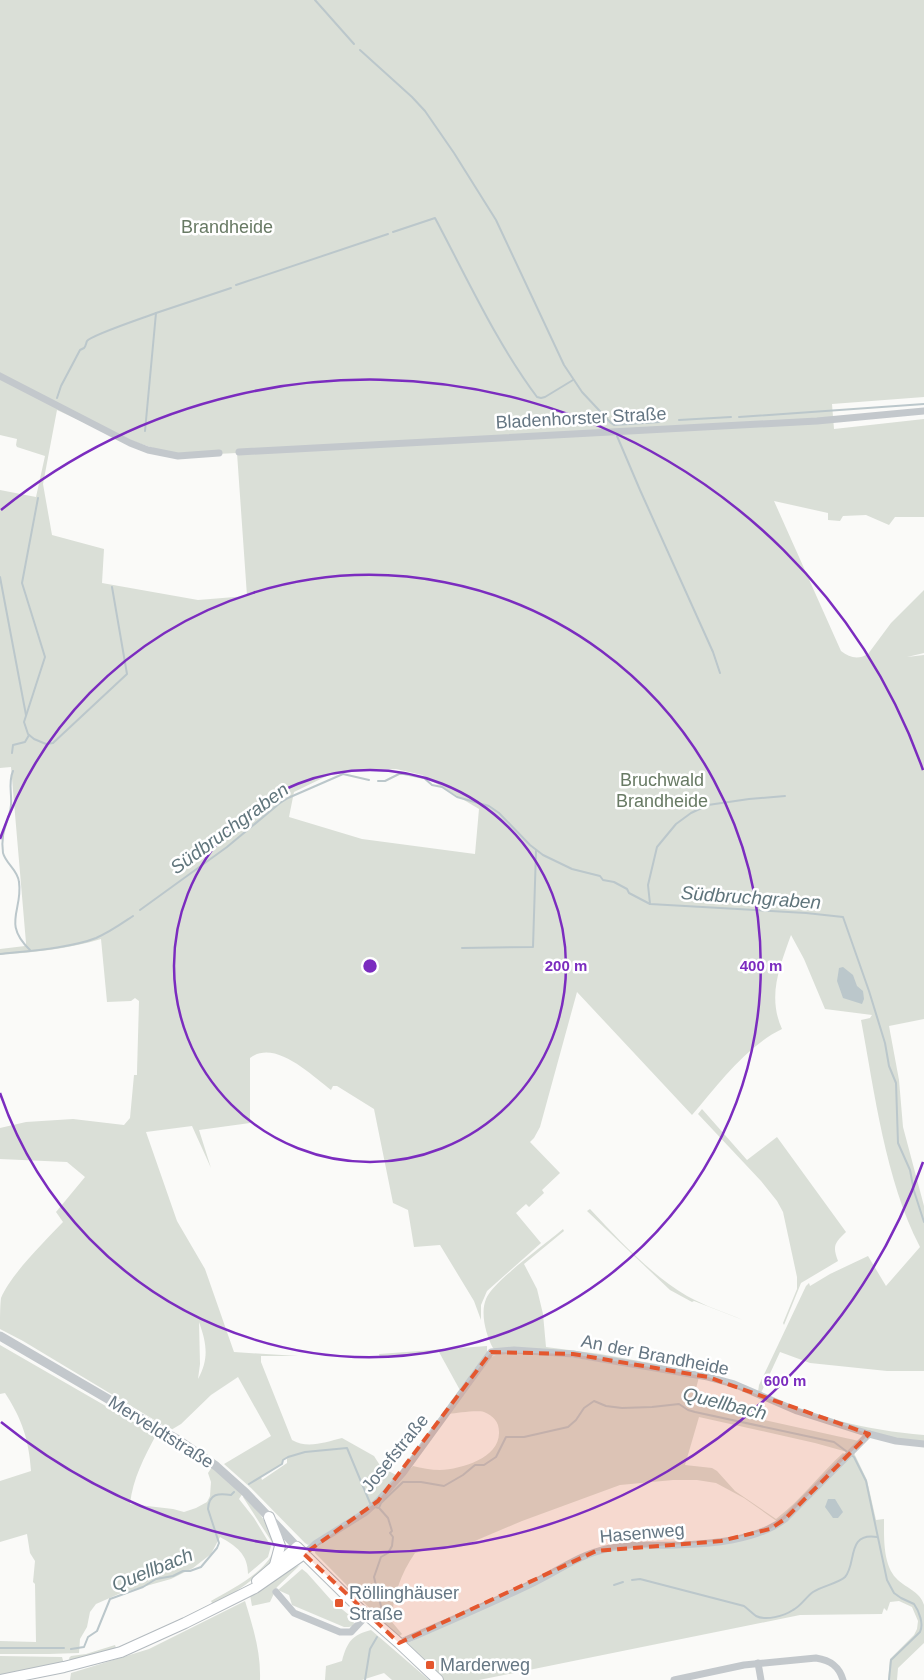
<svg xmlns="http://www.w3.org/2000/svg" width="924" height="1680" font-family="Helvetica,sans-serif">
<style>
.green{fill:#dadfd7;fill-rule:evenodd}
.water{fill:#bbc7cb}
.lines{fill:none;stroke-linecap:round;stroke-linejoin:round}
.stream{stroke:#bbc7cb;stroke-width:2}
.secondary-casing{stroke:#b3babf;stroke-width:12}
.minor{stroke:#c3c8cc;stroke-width:7}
.tertiary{stroke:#c3c8cc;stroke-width:9}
.secondary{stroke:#fff;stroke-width:10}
.marked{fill:#e4572e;fill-opacity:0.2;stroke:#e4572e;stroke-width:4;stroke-dasharray:10 6;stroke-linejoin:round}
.ring{fill:none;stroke:#7b2cbf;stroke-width:2.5}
.poi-dot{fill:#e4572e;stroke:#fff;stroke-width:2}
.labels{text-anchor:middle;stroke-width:5;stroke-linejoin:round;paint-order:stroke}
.park-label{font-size:18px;fill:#687a64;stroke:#fff}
.street-label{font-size:18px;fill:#657683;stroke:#fff}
.poi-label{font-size:18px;fill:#657683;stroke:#fff;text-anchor:start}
.water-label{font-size:19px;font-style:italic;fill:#60757c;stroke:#fff}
.centre{fill:#7b2cbf;stroke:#fff;stroke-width:2.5}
.ring-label{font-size:15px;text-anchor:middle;font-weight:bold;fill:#7b2cbf;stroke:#fff;stroke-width:5;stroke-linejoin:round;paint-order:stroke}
</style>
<rect width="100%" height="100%" fill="#fafaf8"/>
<g class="green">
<path d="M0,0H924V397L832,404L834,429L924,419V517H895L889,525L866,515L843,516L840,521L828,520V513L774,501L841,651C850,658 858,660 868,654L891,623L924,590V653L907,657L924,655V1019L889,1026L899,1080L903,1127L924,1206V1371H887L810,1363L780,1352L761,1393C813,1417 866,1430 924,1435V1442L897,1440L796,1409L758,1392L759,1385L806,1286L809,1283L810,1286L830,1274L868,1256L886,1286L920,1247C885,1179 875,1094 861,1020L870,1018L872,1015L825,1009L804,959L791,935C780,966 767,996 782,1029C745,1047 718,1085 692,1115L577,992L540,1127L534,1138L530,1142L560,1173L542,1190L544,1193L529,1207L526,1204L516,1213L541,1243L487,1291L481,1305V1320L474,1301L440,1245L414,1247L408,1210L393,1203L374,1109L337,1086H333L331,1090C311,1075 275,1039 250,1058V1123L199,1130L211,1168L192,1126L146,1132L177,1221L205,1269L234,1352L298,1356H261V1362L292,1440C307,1449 326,1442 342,1438L374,1456L381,1467L398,1476L365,1511L312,1543L308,1545L305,1543L251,1488L224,1464L271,1436L238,1377L211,1395L181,1424L171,1430L23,1341L0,1329C0,1320 0,1306 1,1298C11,1274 45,1241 63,1222L56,1212L85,1177L67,1162L0,1159V1128L26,1122L73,1119L124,1125L130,1118L134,1075H137V1072L139,1001L135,998L131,1001L107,1002L101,939C68,949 35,952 0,955V949L25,946L26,943L11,767L0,768V490L36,497L45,456L17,447L16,445L17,439L0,435ZM57,410L100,430L177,456L237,453L247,596L198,600L102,583L104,549L52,535L43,484ZM396,769L422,775L479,809L475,854L362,839L289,817L294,792L335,772ZM199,1322C207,1344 209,1359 198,1379L200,1364ZM287,1458V1463L262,1480L261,1477L282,1464L283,1460Z"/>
<path d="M702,1109L747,1160L777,1137L846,1232C835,1243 832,1245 838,1261L801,1283L784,1325L783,1323L797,1289V1277L783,1212L777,1201L761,1181L698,1114Z"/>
<path d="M590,1209C618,1239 651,1275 687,1296C705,1306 724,1312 743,1320L694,1301L692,1302L670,1290L587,1211Z"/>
<path d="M563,1229L564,1231L524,1264L537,1289L543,1314L546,1347L600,1354L667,1366V1367L596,1355L495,1350L493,1348C486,1335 480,1313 486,1299C493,1281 546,1244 563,1229Z"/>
<path d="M0,1345L156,1435C144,1458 133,1478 130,1504L173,1509L184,1512L196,1508L207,1502L210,1496L211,1482L208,1473L212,1467L243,1493L239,1499L254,1518L271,1546L268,1557L248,1574C248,1554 236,1546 220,1537L211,1554L193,1568L171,1579L121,1593L96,1604L90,1612L87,1627L80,1639L79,1653L49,1654H0V1641L36,1642L35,1584L33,1582L35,1561L30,1553L27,1534L0,1542V1481L31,1471C29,1440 22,1419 5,1393L0,1394Z"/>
<path d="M487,1346V1354L461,1392L439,1352L385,1358H380L379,1354Z"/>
<path d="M504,1352L557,1355L699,1377L692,1404L859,1441L851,1453L815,1443L699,1417L685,1465L712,1468L717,1471L735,1491L776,1519C801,1500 820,1474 843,1453L846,1455L778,1522L744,1498L716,1483L697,1480H673L620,1485L522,1521L463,1546L454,1548H432L415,1553C401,1573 392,1598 392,1622L402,1634L398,1637L315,1553L316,1548L369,1511L413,1466C421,1468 431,1470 440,1470C462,1469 500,1458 499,1432C499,1421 493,1416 484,1412C476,1410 457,1413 449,1414L491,1357Z"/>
<path d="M854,1453L867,1480L876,1520L884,1519C884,1538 883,1564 896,1578C904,1587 921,1592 924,1605C924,1613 924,1634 924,1643L898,1668L897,1680H888L890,1659L914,1635L917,1629L918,1621L912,1607L899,1601L890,1602L887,1611L884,1608L882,1614L800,1615L479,1680H444L407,1647L406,1644L581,1558L620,1549L665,1548L766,1532Z"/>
<path d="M245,1495C258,1512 271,1525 275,1547L243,1497Z"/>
<path d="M274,1550L276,1558C254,1580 240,1590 213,1605L211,1601C232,1589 265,1573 274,1550Z"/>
<path d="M300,1565L277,1587L270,1602L252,1606L250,1595L291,1569Z"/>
<path d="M302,1569L307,1573L331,1600L355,1620L353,1626L349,1627H344L292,1605L289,1595L278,1590Z"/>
<path d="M245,1601C253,1627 261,1652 260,1680H70L71,1673L149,1649Z"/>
<path d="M371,1630L429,1680H392L384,1673L362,1680H325L326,1666L342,1661C347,1642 352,1635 371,1630Z"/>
<path d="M115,1645L116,1648L115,1649L70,1661L69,1658L71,1656L86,1654Z"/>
<path d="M0,1656L62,1657L64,1664L0,1676Z"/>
</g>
<g class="water">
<path d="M843,967L853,975L857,986L863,991L864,999L862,1004L843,998L837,981L839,968Z"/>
<path d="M828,1499H835L843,1512L838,1518H833L825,1507Z"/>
</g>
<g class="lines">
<g class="stream">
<path d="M315,0L354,44"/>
<path d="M360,50L412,97L425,111L454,153L496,220L564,365L582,392L611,423L614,425L659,422"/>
<path d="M393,232L435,218C467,278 496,342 537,397L541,398L545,397L573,380"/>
<path d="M236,285L388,234"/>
<path d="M57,398L61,386L80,350L84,348C86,346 86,343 87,341C91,335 146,317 156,313"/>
<path d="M739,417L924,404"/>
<path d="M679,420L731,417"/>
<path d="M145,431L156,313L231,288"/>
<path d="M617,436L640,490L713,652L720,673"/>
<path d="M38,498L22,583L45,657L24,722L28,734L34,739L46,744L53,743L127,674L112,587"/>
<path d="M0,577L26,715"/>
<path d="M12,753L13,745L25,742L29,735"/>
<path d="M13,771C8,782 12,793 11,805C9,824 0,829 3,853C6,864 18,870 19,882C23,911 2,923 30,950"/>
<path d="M378,781H385L399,774H404L424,778L432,785L442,787L457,797L489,806L499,813L530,845L543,855L572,869L600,876L603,880L614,882L627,889L629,893L650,904L806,913L843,917L869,991L885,1043L889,1066L896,1083L898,1143L910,1170L914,1191L924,1222"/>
<path d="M650,904L648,885L657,847L676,824L691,813L708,805L749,799L785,796"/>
<path d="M140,910L227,847L280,803L288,798L343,774L369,780"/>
<path d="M462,948L533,947L536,851"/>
<path d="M0,954C27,951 71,948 96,938C110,932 121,924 133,916"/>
<path d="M249,1484L282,1464L283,1460L288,1457L305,1452L347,1448L370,1503"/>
<path d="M375,1507L379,1508L381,1503L403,1482H421L444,1486L463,1475L475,1465H484L496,1457L506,1437H524L568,1427L576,1420L584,1408L594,1401L606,1406L622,1408L652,1407L679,1404L688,1410L695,1412L834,1442L854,1457L866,1481L887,1580L894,1593L901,1598L914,1604C919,1611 924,1624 920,1632L891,1660L889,1680"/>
<path d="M380,1509L388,1518L392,1531L390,1533L393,1537L392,1546L388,1553L381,1557L374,1577L384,1619"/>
<path d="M632,1580L640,1579L744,1606C748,1609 752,1613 756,1616C766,1621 784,1616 793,1610C801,1606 806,1597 813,1592C822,1586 839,1583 845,1577C857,1564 846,1532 877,1537"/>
<path d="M614,1585L623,1582"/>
<path d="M0,1648H64"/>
<path d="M71,1649L84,1647L88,1637L97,1631L110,1599L143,1587L156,1579L173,1576L183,1571H190L201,1567L217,1548L219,1543L208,1509C209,1493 219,1493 231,1495L234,1492"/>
<path d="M365,1680L370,1649L377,1637"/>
</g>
<g class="secondary-casing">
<g id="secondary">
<path d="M269,1517L280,1546L275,1565"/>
<path d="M257,1581L297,1547L360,1609L399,1643L438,1680"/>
<path d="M0,1680L64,1667L121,1652L185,1623L255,1588L304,1554"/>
</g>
</g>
<g class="minor">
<path d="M0,376L130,443L148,450L178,456L219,453"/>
<path d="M239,452L817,421L924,411"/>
<path d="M304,1554L315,1544L366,1512L378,1501L403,1473L491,1352L514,1350L573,1354L708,1377L734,1384L797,1411L869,1434L896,1441L924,1444"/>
<path d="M276,1592L294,1613L340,1632H351L367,1615"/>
<path d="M399,1643C444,1623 490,1604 535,1582C567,1566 584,1551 622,1546C640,1544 658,1546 675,1545C711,1544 756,1541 785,1519L869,1434"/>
<path d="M758,1663L761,1680"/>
<path d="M674,1680L744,1665L816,1658C830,1660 839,1666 843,1680"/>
</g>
<path class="tertiary" d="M0,1336L180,1441L216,1466L245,1492L297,1547"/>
<use href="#secondary" class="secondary"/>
</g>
<path class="marked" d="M491,1352L573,1354L708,1377L869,1434L785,1519L770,1529L721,1541L596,1551L399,1643L304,1554L378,1501Z"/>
<g class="ring">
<circle cx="370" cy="966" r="196"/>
<path d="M0 839A391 391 0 1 1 0 1093"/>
<path d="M923 1162A587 587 0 0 1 1 1422M1 510A587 587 0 0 1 923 770"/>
</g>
<g class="poi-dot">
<rect x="334" y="1598" width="10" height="10" rx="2.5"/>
<rect x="425" y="1660" width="10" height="10" rx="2.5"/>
</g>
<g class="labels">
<g class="park-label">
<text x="227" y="233">Brandheide</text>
<text x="662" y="786">Bruchwald<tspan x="662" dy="21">Brandheide</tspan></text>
</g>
<g class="street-label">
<text transform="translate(581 418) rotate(-3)" y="6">Bladenhorster Straße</text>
<text transform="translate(655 1355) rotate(11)" y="6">An der Brandheide</text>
<text transform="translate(161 1432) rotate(32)" y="6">Merveldtstraße</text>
<text transform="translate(395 1453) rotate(-51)" y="6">Josefstraße</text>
<text transform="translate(642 1533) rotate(-5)" y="6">Hasenweg</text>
</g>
<g class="poi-label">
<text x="349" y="1599">Röllinghäuser<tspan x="349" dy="21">Straße</tspan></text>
<text x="440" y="1671">Marderweg</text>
</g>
<g class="water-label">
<text transform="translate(229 828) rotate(-36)" y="7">Südbruchgraben</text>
<text transform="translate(751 897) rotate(4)" y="7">Südbruchgraben</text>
<text transform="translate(725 1403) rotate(14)" y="7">Quellbach</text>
<text transform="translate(152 1569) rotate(-22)" y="7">Quellbach</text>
</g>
</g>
<circle cx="370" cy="966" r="8" class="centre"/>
<g class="ring-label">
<text x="566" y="971">200 m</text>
<text x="761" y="971">400 m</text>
<text x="785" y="1386">600 m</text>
</g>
</svg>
